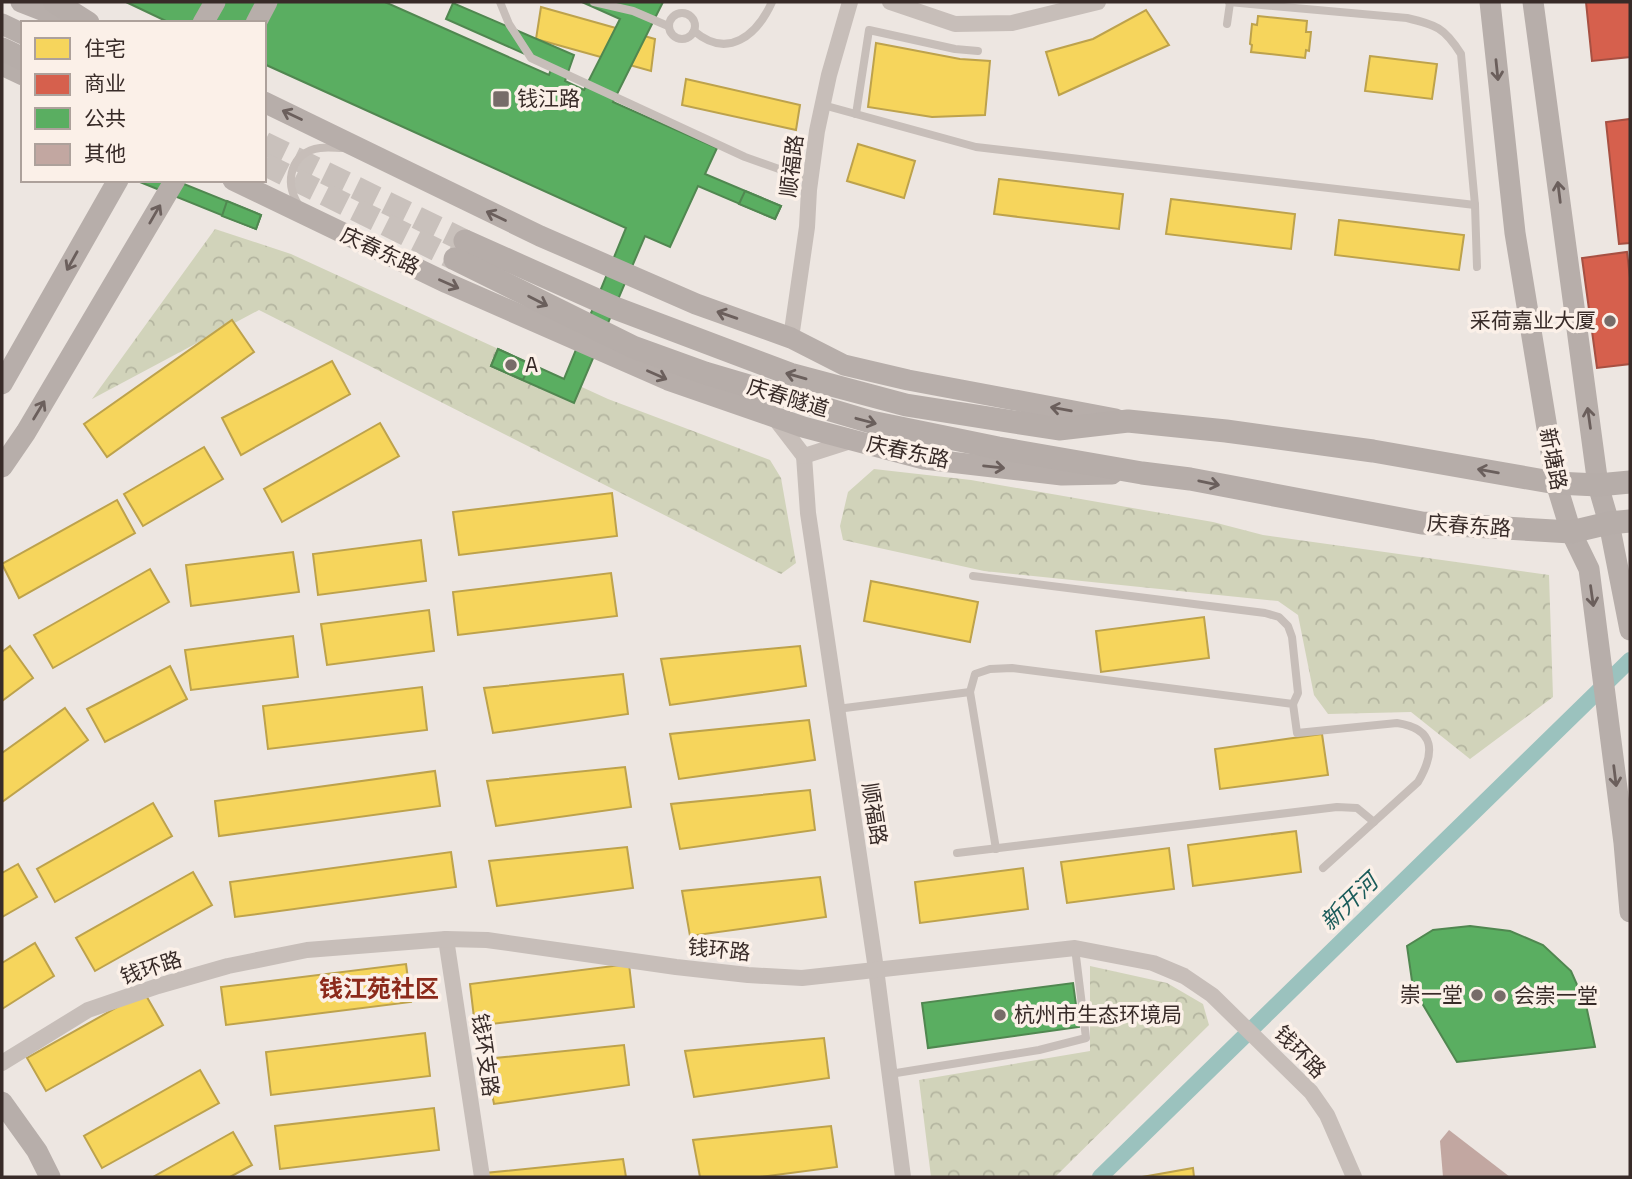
<svg xmlns="http://www.w3.org/2000/svg" width="1632" height="1179" font-family="'Space Grotesk','Noto Sans SC',sans-serif">
<style>
.park{fill:url(#park-crowns)}
.homes{fill:#f6d55c;stroke:#bda24c;stroke-width:2}
.shops{fill:#d6604d;stroke:#a75042;stroke-width:2}
.public{fill:#5aae61;stroke:#508750;stroke-width:2}
.lines{fill:none;stroke-linecap:round;stroke-linejoin:round}
.canal{stroke:#9bc2be;stroke-width:16}
.building{fill:#c2a7a1}
.primary-tunnel{stroke:#c9c1bc;stroke-width:23;stroke-dasharray:23 11;stroke-linecap:butt}
.service{stroke:#c7beb9;stroke-width:8}
.minor{stroke:#c7beb9;stroke-width:16}
.secondary{stroke:#b7aeaa;stroke-width:21}
.primary{stroke:#b6ada9;stroke-width:23}
.oneway{stroke:#6b5f5c}
.oneway2{stroke:#6a5f5c}
.poi-dot{fill:#776c69;stroke:#fbf0e8;stroke-width:2.5}
.labels{text-anchor:middle;stroke-width:7;stroke-linejoin:round;paint-order:stroke}
.poi-label{font-size:21px;fill:#382b28;stroke:#fbf0e8;text-anchor:start}
.street-label{font-size:21px;fill:#382b28;stroke:#fbf0e8}
.water-label{font-size:23px;font-style:italic;fill:#1a5c5a;stroke:#fbf0e8}
.quarter-label{font-size:24px;font-weight:bold;fill:#8c2a1b;stroke:#fbf0e8}
</style>
<defs>
<pattern id="park-crowns" width="20" height="18" patternUnits="userSpaceOnUse" patternTransform="scale(1.75)"><rect width="20" height="18" fill="#d1d3ba"/><path d="M2 6a3 3 0 1 1 6 0M12 15a3 3 0 1 1 6 0" fill="none" stroke="#b4b5a0"/></pattern>
</defs>
<rect width="100%" height="100%" fill="#ede6e1"/>
<g class="park">
<path d="M215,229L291,254L608,399L770,460L781,478L796,563L781,574L259,310L92,399Z"/>
<path d="M874,469L971,480L1213,522L1263,535L1549,575L1553,697L1470,759L1411,712L1328,714L1314,695L1298,615L1278,601L984,571L843,540L840,526L848,492Z"/>
<path d="M1090,966L1167,983L1203,1004L1209,1025L1055,1177H931L919,1080L1090,1051Z"/>
</g>
<g class="homes">
<path d="M541,7L655,39L651,71L536,39Z"/>
<path d="M1146,10L1169,45L1059,95L1046,52L1093,39Z"/>
<path d="M1258,16L1307,21L1306,32H1311L1309,51L1306,50L1305,58L1251,52L1252,45L1250,44L1252,24L1257,25Z"/>
<path d="M876,43L960,59L990,61L985,115L932,117L868,107Z"/>
<path d="M1370,56L1437,64L1432,99L1365,91Z"/>
<path d="M686,79L800,105L796,130L682,105Z"/>
<path d="M858,144L915,161L904,198L847,181Z"/>
<path d="M999,179L1123,194L1119,229L994,214Z"/>
<path d="M1171,199L1295,214L1291,249L1166,234Z"/>
<path d="M1339,220L1464,235L1459,270L1335,255Z"/>
<path d="M232,320L254,352L107,457L84,424Z"/>
<path d="M332,361L350,394L241,455L222,418Z"/>
<path d="M380,423L399,456L282,522L264,489Z"/>
<path d="M204,447L223,479L143,526L124,494Z"/>
<path d="M612,493L617,536L459,555L453,512Z"/>
<path d="M117,500L135,533L19,598L2,564Z"/>
<path d="M421,540L426,581L318,595L313,554Z"/>
<path d="M293,552L299,592L191,606L186,565Z"/>
<path d="M150,569L169,602L53,668L34,635Z"/>
<path d="M611,573L617,616L458,635L453,592Z"/>
<path d="M871,581L978,602L970,642L864,621Z"/>
<path d="M429,610L434,651L327,665L321,624Z"/>
<path d="M1204,617L1209,658L1101,672L1096,631Z"/>
<path d="M293,636L298,677L191,690L185,650Z"/>
<path d="M10,646L33,678L2,701V652Z"/>
<path d="M800,646L806,686L670,705L661,659Z"/>
<path d="M170,666L187,699L105,742L87,709Z"/>
<path d="M623,674L628,714L493,733L484,688Z"/>
<path d="M422,687L427,730L268,749L263,706Z"/>
<path d="M65,708L88,740L2,802V753Z"/>
<path d="M809,720L815,760L679,779L670,734Z"/>
<path d="M1322,734L1328,775L1220,789L1215,749Z"/>
<path d="M625,767L631,807L496,826L487,781Z"/>
<path d="M435,771L440,806L219,836L215,801Z"/>
<path d="M810,790L815,830L680,849L671,804Z"/>
<path d="M153,803L172,836L55,902L37,869Z"/>
<path d="M1296,831L1301,872L1193,886L1188,845Z"/>
<path d="M627,847L633,888L497,906L489,861Z"/>
<path d="M1169,848L1174,889L1067,903L1061,862Z"/>
<path d="M451,852L456,887L235,917L230,882Z"/>
<path d="M18,864L37,897L2,917V873Z"/>
<path d="M1023,868L1028,909L920,923L915,882Z"/>
<path d="M193,872L212,905L95,971L76,938Z"/>
<path d="M820,877L826,917L690,936L682,891Z"/>
<path d="M35,943L54,976L2,1009V963Z"/>
<path d="M406,964L411,1002L226,1025L221,987Z"/>
<path d="M629,964L634,1007L475,1026L470,984Z"/>
<path d="M144,992L163,1025L46,1091L27,1058Z"/>
<path d="M425,1033L430,1076L271,1095L266,1052Z"/>
<path d="M824,1038L829,1078L694,1097L685,1051Z"/>
<path d="M624,1045L629,1085L494,1104L485,1059Z"/>
<path d="M200,1070L219,1103L102,1168L84,1136Z"/>
<path d="M434,1108L439,1150L280,1169L275,1126Z"/>
<path d="M831,1126L837,1167L760,1177H700L693,1140Z"/>
<path d="M233,1132L252,1165L230,1177H153Z"/>
<path d="M623,1159L626,1177H486L485,1173Z"/>
<path d="M1193,1168L1194,1177H1142Z"/>
</g>
<g class="shops">
<path d="M1586,2H1630V57L1592,61Z"/>
<path d="M1630,119V243L1619,244L1606,122Z"/>
<path d="M1627,252L1630,278V364L1597,368L1582,258Z"/>
</g>
<g class="public">
<path d="M126,2H385L549,75L552,66L446,19L453,3L574,55L565,81L584,90L620,19L582,2H663L613,102L717,148L705,174L781,206L775,219L698,186L670,247L645,236L574,403L491,366L498,349L564,379L626,228L264,64V23H170Z"/>
<path d="M135,180H174L261,215L256,229Z"/>
<path d="M745,191L781,206L775,219L739,204Z"/>
<path d="M227,201L261,215L256,229L222,216Z"/>
<path d="M498,349L530,364L523,380L491,366Z"/>
<path d="M1470,926L1510,931L1543,945L1571,971L1586,1005L1595,1047L1457,1062L1413,988L1407,946L1433,930Z"/>
<path d="M1073,983L1079,1027L928,1048L922,1003Z"/>
</g>
<g class="lines">
<path class="canal" d="M1100,1177L1630,660"/>
</g>
<path class="building" d="M1449,1130L1510,1177H1443L1440,1141Z"/>
<g class="lines">
<g class="primary-tunnel">
<path d="M264,143L465,241"/>
<path d="M264,164L455,259"/>
</g>
<g class="service">
<path d="M500,2L509,24L531,58L745,157L810,180"/>
<path d="M594,2L633,11L668,26"/>
<path d="M1229,2L1407,18C1436,25 1444,27 1461,54L1475,205L1477,267"/>
<circle cx="682" cy="26" r="13"/>
<path d="M1227,24L1230,3"/>
<path d="M694,31C728,60 757,35 772,2"/>
<path d="M823,105L976,147L1475,205"/>
<path d="M856,114L869,30L955,49L978,51"/>
<path d="M298,204C284,181 291,152 320,148C328,147 336,148 344,148"/>
<path d="M973,576L1265,613L1279,617L1288,626L1292,637L1298,693L1293,704"/>
<path d="M837,709L970,692"/>
<path d="M996,849L970,692L975,674L990,669L1012,668L1293,704L1297,733L1397,723C1436,729 1435,753 1418,782L1323,868"/>
<path d="M957,853L1337,807L1357,808L1374,822"/>
<path d="M890,1074L1039,1050L1086,1038L1075,948"/>
</g>
<g class="minor">
<path d="M890,2L955,24L1012,23L1098,2"/>
<path d="M791,338L807,227L809,190L817,131L829,75L850,2"/>
<path d="M774,417L804,456"/>
<path d="M804,456L808,513L876,969L903,1177"/>
<path d="M804,456L854,440"/>
<path d="M446,939L482,1177"/>
<path d="M2,1063L88,1010L158,986L228,966L307,950L446,939L487,940L676,967L748,975L802,978L1075,948L1153,963L1184,976L1212,995L1311,1092L1327,1115L1354,1177"/>
</g>
<g class="secondary">
<path d="M21,2L75,23"/>
<path d="M1490,2L1515,233L1556,483L1571,532L1589,569L1624,843L1630,912"/>
<path d="M1533,2L1598,485L1609,523L1630,630"/>
<path d="M203,23L215,2"/>
<path d="M256,23L267,2"/>
<path d="M2,24L23,34"/>
<path d="M2,65L23,75"/>
<path d="M264,102L540,236L696,304L791,338L844,365L908,380L1116,419"/>
<path d="M233,180L447,283L668,380L803,427L924,459L1062,475L1112,474"/>
<path d="M2,384L118,180"/>
<path d="M2,467L26,432L175,180"/>
<path d="M2,1102L37,1151L50,1177"/>
</g>
<g class="primary">
<path d="M55,2L88,23"/>
<path d="M2,49L23,59"/>
<path d="M465,241L615,308L790,374L906,405L1059,429L1128,421L1226,431L1373,451L1556,483L1598,485L1630,482"/>
<path d="M455,259L633,347L705,373L871,422L998,448L1142,473L1190,479L1422,523L1571,532L1609,523L1630,521"/>
</g>
</g>
<defs><path id="oneway-shaft" d="M-6 0H5M1.5-3L5.5 0L1.5 3" fill="none" stroke-width="1.6" stroke-linecap="round" stroke-linejoin="round" transform="scale(1.75)"/></defs>
<g class="oneway">
<use href="#oneway-shaft" transform="translate(1497 70) rotate(84)"/>
<use href="#oneway-shaft" transform="translate(292 115) rotate(-155)"/>
<use href="#oneway-shaft" transform="translate(1559 192) rotate(-97)"/>
<use href="#oneway-shaft" transform="translate(155 214) rotate(-60)"/>
<use href="#oneway-shaft" transform="translate(496 216) rotate(-155)"/>
<use href="#oneway-shaft" transform="translate(72 261) rotate(119)"/>
<use href="#oneway-shaft" transform="translate(449 284) rotate(24)"/>
<use href="#oneway-shaft" transform="translate(727 315) rotate(-161)"/>
<use href="#oneway-shaft" transform="translate(657 375) rotate(24)"/>
<use href="#oneway-shaft" transform="translate(1061 409) rotate(-170)"/>
<use href="#oneway-shaft" transform="translate(39 410) rotate(-59)"/>
<use href="#oneway-shaft" transform="translate(1589 418) rotate(-98)"/>
<use href="#oneway-shaft" transform="translate(994 467) rotate(6)"/>
<use href="#oneway-shaft" transform="translate(1592 596) rotate(82)"/>
<use href="#oneway-shaft" transform="translate(1615 776) rotate(83)"/>
</g>
<g class="oneway2">
<use href="#oneway-shaft" transform="translate(538 301) rotate(27)"/>
<use href="#oneway-shaft" transform="translate(796 376) rotate(-164)"/>
<use href="#oneway-shaft" transform="translate(866 421) rotate(15)"/>
<use href="#oneway-shaft" transform="translate(1488 471) rotate(-170)"/>
<use href="#oneway-shaft" transform="translate(1209 483) rotate(12)"/>
</g>
<g class="poi-dot">
<rect x="492" y="90" width="18" height="18" rx="3.5"/>
<circle cx="1610" cy="321" r="7"/>
<circle cx="511" cy="365" r="7"/>
<circle cx="1477" cy="995" r="7"/>
<circle cx="1500" cy="996" r="7"/>
<circle cx="1000" cy="1015" r="7"/>
</g>
<g class="labels">
<g class="poi-label">
<text x="517" y="106">钱江路</text>
<text x="1596" y="328" text-anchor="end">采荷嘉业大厦</text>
<text x="525" y="372">A</text>
<text x="1463" y="1002" text-anchor="end">崇一堂</text>
<text x="1514" y="1003">会崇一堂</text>
<text x="1014" y="1022">杭州市生态环境局</text>
</g>
<g class="street-label">
<text transform="translate(792 166) rotate(-83)" y="7">顺福路</text>
<text transform="translate(380 251) rotate(25)" y="7">庆春东路</text>
<text transform="translate(788 398) rotate(17)" y="7">庆春隧道</text>
<text transform="translate(908 452) rotate(12)" y="7">庆春东路</text>
<text transform="translate(1553 459) rotate(79)" y="7">新塘路</text>
<text transform="translate(1469 526) rotate(4)" y="7">庆春东路</text>
<text transform="translate(874 814) rotate(81)" y="7">顺福路</text>
<text transform="translate(719 950) rotate(6)" y="7">钱环路</text>
<text transform="translate(151 968) rotate(-18)" y="7">钱环路</text>
<text transform="translate(1300 1052) rotate(46)" y="7">钱环路</text>
<text transform="translate(485 1055) rotate(82)" y="7">钱环支路</text>
</g>
<g class="water-label">
<text transform="translate(1349 902) rotate(-44)" y="8">新开河</text>
</g>
<g class="quarter-label">
<text x="379" y="997">钱江苑社区</text>
</g>
</g>
<rect width="1632" height="1179" fill="none" stroke="#382b28" stroke-width="7"/>
<rect x="21" y="21" width="245" height="161" fill="#fbf0e8" stroke="#ada19b" stroke-width="2"/>
<rect x="35" y="38" width="35" height="21" fill="#f6d55c" stroke="#ada19b" stroke-width="2"/>
<text x="84" y="56" font-size="21" fill="#382b28">住宅</text>
<rect x="35" y="74" width="35" height="21" fill="#d6604d" stroke="#ada19b" stroke-width="2"/>
<text x="84" y="91" font-size="21" fill="#382b28">商业</text>
<rect x="35" y="108" width="35" height="21" fill="#5aae61" stroke="#ada19b" stroke-width="2"/>
<text x="84" y="126" font-size="21" fill="#382b28">公共</text>
<rect x="35" y="144" width="35" height="21" fill="#c2a7a1" stroke="#ada19b" stroke-width="2"/>
<text x="84" y="161" font-size="21" fill="#382b28">其他</text>
</svg>
